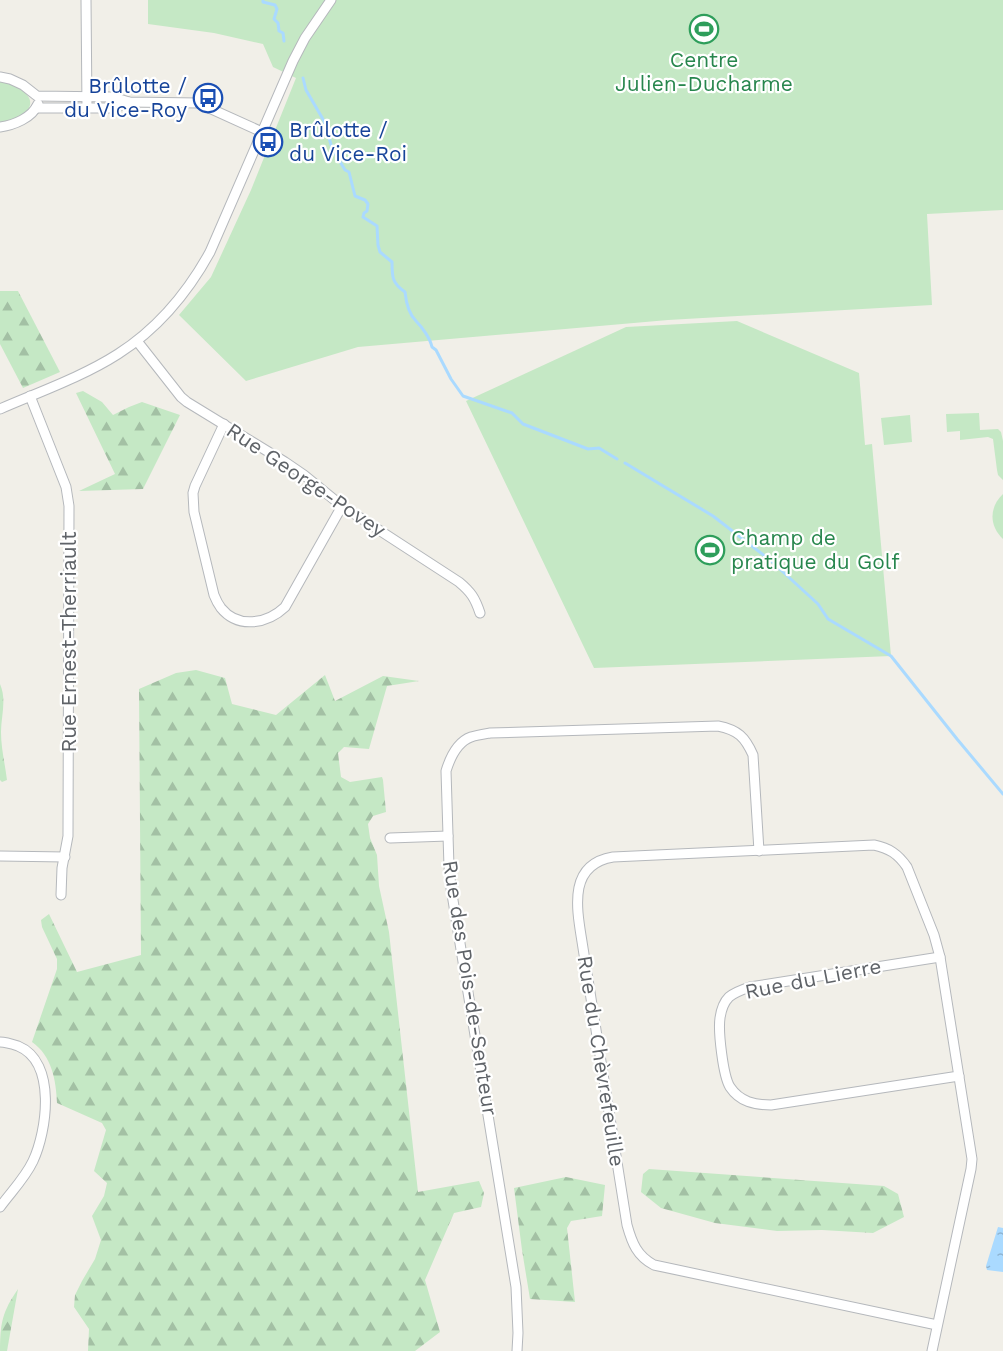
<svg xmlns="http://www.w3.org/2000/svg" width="1003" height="1351" font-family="'Work Sans',sans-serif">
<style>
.forest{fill:url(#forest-firs)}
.green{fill:#c5e8c5}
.water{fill:url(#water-ripples)}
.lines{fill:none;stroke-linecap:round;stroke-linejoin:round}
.stream{stroke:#aadaff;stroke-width:3}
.street-casing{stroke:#b5b8bc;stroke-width:11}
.street{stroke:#fff;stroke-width:9}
.labels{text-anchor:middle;stroke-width:4.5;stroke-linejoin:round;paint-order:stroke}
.leisure-label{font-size:21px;fill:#27864d;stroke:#fff}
.transit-label{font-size:21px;fill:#164399;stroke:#fff;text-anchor:end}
.street-label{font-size:21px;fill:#5f6368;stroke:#fff}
</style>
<defs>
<pattern id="forest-firs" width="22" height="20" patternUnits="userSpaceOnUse" patternTransform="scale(1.5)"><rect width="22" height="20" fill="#c5e8c5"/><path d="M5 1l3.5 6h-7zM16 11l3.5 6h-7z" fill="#a3c0a4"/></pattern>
<pattern id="water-ripples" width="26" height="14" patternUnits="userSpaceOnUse" patternTransform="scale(1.5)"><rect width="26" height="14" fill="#aadaff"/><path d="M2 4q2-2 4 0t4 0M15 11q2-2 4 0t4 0" fill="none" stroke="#8eb4d2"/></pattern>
</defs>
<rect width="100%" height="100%" fill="#f1efe8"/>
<g class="forest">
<path d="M0,291H18L60,372L23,388L0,344Z"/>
<path d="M83,391L102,402L113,415L129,407L142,402L180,415L143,489L79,491L115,474L76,393Z"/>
<path d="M196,670L225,678L232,704L276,715L325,675L335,701L383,676L419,681L387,686L369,749L344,747L338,753L341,777L350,782L382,777L383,780L386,812L373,816L368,824L370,838L377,855L379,886L389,932L418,1192L479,1181L484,1193L481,1207L454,1213L425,1280L440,1332L415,1351H88L89,1329L74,1307L75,1295L82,1281L95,1259L101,1240L92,1216L104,1196L107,1183L94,1171L106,1130L102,1123L57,1103C56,1080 52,1056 32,1042L57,969V959L42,927L41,920L49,914L77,972L141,955L139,689L176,673Z"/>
<path d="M0,684C7,700 1,716 1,732C1,748 5,764 7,780L2,782L0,780Z"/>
<path d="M649,1169L884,1186L898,1194L904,1217L873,1233L822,1230L777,1231L715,1223L661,1208L641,1192L643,1174Z"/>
<path d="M566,1177L605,1185L602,1216L571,1221L567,1228L575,1302L530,1299L522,1250L514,1188Z"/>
<path d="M18,1289L7,1351H0C0,1324 2,1312 18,1289Z"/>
</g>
<g class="green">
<path d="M148,0H1003V210L927,214L932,305L668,320L358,347L246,381L179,315L211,277L251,190L296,78L273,67L263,44L214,33L148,24Z"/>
<path d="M0,81C15,84 44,98 23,115C17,120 7,121 0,123Z"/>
<path d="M737,321L859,373L865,445L872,444L891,656L594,668L466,401L626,327Z"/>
<path d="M979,413L980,430L998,429L1001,432L1003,441V480L998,475L997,470L993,439L988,437L960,440V431L947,432L946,414Z"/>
<path d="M910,415L912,442L884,445L881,418Z"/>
<path d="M1003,494V539C989,526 989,507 1003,494Z"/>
</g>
<path class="water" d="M998,1227L1003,1228V1272L987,1270L986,1266Z"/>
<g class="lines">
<g class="stream">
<path d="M263,0V2L275,5L277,9L274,19L278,23L279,31L283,33L284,41"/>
<path d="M303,78L306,90L324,121L332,148L345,170L349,172L355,196L365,200L368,204L367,211L364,213L363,217L377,226L378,245L380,252L392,262C392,277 392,283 405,292C406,302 409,314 416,321C422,327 430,338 432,347L436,350L451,379L463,396L512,413L523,424L588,449L599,448L617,459"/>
<path d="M625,463L713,516L770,560L818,604L828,619L891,656L957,739L1003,794"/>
</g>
<g class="street-casing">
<g id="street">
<path d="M86,0L87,108"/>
<path d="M0,77L10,79L23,85L37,96L113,97L129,102L198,103L262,132"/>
<path d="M36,108H115L129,102"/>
<path d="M0,127C14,125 32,118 38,104"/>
<path d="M137,341L181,397L187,402L285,462L304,475L342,506L459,582C471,592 475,598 480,613"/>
<path d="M30,396L66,487L69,506L68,836L62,868L61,895"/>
<path d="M0,409C39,392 82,377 118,354C157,329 188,292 210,252L293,61L305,38L331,0"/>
<path d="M224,424L195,486L193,493L194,512L214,595C216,600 218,604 221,608C238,629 267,624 285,607L342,506"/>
<path d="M390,838L448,836"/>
<path d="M0,856L65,857"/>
<path d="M940,957L750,987C744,989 735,992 729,997C724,1002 721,1011 720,1018C718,1031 723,1076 730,1087C740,1102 755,1105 771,1105L959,1076"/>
<path d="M0,1042C6,1042 12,1044 18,1046C57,1062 47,1131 33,1161C25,1178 11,1192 0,1207"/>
<path d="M517,1351L518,1333L516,1287L451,888L449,867L446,771C450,758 457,742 471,737C477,735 484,734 490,733L718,726C738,730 745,737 753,755L759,851"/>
<path d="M932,1351L971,1169L972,1159L940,957L934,935L907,867C898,854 889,848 874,845L613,857C565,865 578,914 583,948L627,1225C632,1243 637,1256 654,1265L937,1325"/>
</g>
</g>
<use href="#street" class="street"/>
</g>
<defs>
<g id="stadium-ring" transform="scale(1.5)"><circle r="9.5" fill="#fff" stroke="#2e9e5b" stroke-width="1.5"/><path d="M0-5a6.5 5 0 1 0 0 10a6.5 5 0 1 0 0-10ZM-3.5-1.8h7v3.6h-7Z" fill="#2e9e5b"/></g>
<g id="bus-ring" transform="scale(1.5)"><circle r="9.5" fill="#fff" stroke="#1a4fb4" stroke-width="1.5"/><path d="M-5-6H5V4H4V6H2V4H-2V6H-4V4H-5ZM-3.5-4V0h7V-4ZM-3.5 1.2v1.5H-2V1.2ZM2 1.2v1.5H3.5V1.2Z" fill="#1a4fb4"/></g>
</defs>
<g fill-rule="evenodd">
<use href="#stadium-ring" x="704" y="29"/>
<use href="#bus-ring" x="208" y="98"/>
<use href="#bus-ring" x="268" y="142"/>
<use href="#stadium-ring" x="710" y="550"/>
</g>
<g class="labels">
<g class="leisure-label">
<text x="704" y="67">Centre<tspan x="704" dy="24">Julien-Ducharme</tspan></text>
<text x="731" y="545" text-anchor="start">Champ de<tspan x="731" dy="24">pratique du Golf</tspan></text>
</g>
<g class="transit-label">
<text x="187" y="93">Brûlotte /<tspan x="187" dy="24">du Vice-Roy</tspan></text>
<text x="289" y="137" text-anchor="start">Brûlotte /<tspan x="289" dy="24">du Vice-Roi</tspan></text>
</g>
<g class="street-label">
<text transform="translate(306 480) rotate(34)" y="7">Rue George-Povey</text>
<text transform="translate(69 642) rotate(-90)" y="7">Rue Ernest-Therriault</text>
<text transform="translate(813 979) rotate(-11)" y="7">Rue du Lierre</text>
<text transform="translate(470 988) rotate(81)" y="7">Rue des Pois-de-Senteur</text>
<text transform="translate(601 1061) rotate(81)" y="7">Rue du Chèvrefeuille</text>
</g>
</g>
</svg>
